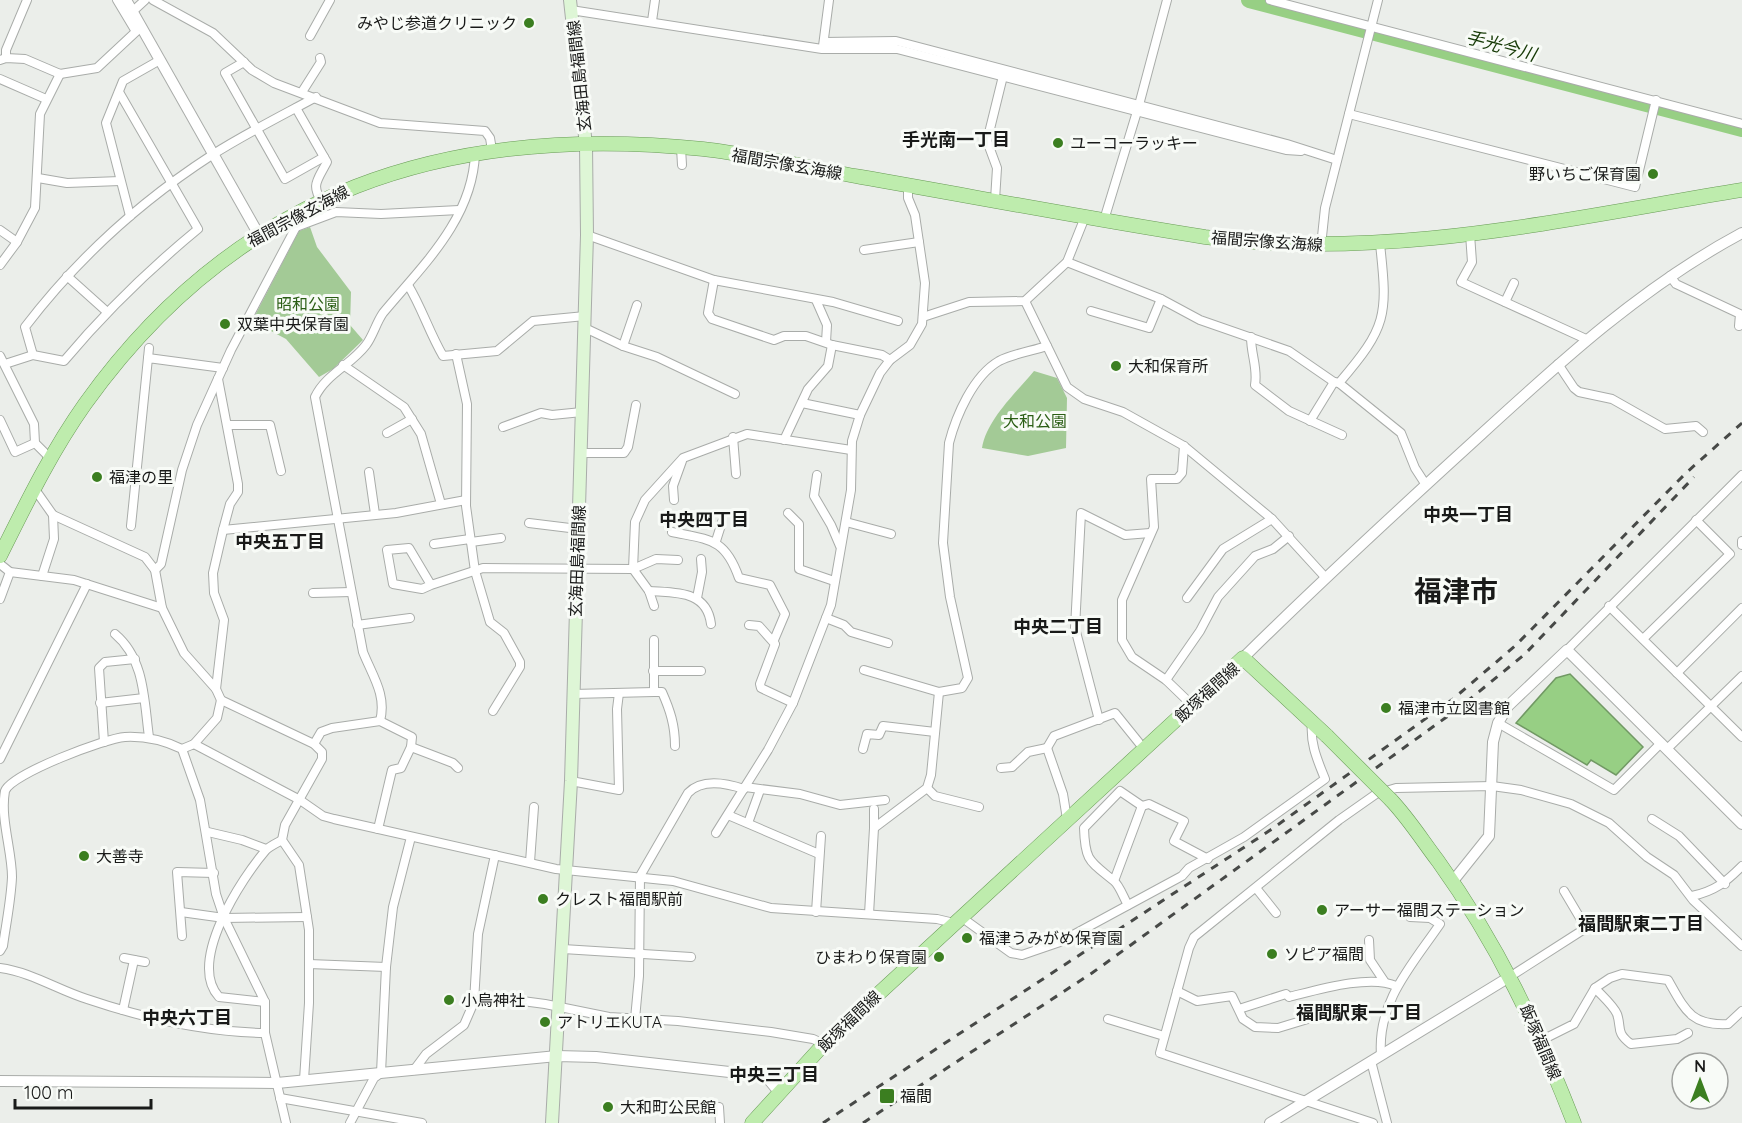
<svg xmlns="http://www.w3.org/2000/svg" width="1742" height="1123" font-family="Quicksand,'Noto Sans JP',sans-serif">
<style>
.green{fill:#a3ca96}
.water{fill:#97cf84;stroke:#719964;stroke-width:1.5}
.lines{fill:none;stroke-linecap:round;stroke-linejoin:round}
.river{stroke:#97cf84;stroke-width:16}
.minor-casing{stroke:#a9aca9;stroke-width:10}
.tertiary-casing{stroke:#a9aca9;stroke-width:12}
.secondary-casing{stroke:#a9aca9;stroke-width:14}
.primary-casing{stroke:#689b56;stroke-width:15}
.minor{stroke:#fff;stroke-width:8}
.tertiary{stroke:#fff;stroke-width:10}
.secondary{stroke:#def6d6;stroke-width:12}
.primary{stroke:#beecad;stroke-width:14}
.rail{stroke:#474947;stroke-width:3;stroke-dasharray:8 8;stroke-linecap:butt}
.primary-bridge-casing{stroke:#689b56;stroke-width:15;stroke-linecap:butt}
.primary-bridge{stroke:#beecad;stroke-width:14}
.poi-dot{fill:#3b7e20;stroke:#f8fbf7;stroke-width:2}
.labels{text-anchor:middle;stroke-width:6;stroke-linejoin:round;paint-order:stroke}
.poi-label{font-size:16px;fill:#191a19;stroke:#f8fbf7;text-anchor:start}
.street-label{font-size:16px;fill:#191a19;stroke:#f8fbf7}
.park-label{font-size:16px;fill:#2b5e15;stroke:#f8fbf7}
.water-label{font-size:18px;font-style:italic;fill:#153905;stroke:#f8fbf7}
.neighbourhood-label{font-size:18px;font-weight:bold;fill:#191a19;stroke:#f8fbf7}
.town-label{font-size:28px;font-weight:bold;fill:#191a19;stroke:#f8fbf7}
</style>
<rect width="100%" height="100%" fill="#ebeeea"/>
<g class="green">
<path d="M310,227L317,247L351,292L350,325L363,340L333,369L319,377L286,339L252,321L299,231Z"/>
<path d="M1034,371L1057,378L1067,398L1066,448L1028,456L982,448C987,419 1016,393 1034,371Z"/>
</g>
<path class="water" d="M1570,674L1643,747L1616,775L1591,760L1587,765L1516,723L1556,678Z"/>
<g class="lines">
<path class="river" d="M1249,0L1742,129"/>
<g class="minor-casing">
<g id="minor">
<path d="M117,0L135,30"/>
<path d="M153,0L213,33L252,70L274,83L380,123L485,131L490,138L492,150"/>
<path d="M1270,0L1742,124"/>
<path d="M571,10L822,49H897L1286,150L1301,151"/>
<path d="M132,12L145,0"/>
<path d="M652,21L655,0"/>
<path d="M310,36L330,0"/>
<path d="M824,42L896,41L1287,144L1337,160"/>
<path d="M823,46L829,0"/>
<path d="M6,58V50L27,0"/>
<path d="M0,60L6,58L25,59L60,74L97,68L141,27"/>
<path d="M244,62L225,73L285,179L324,157L296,108"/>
<path d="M0,79L46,99"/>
<path d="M302,92L321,62L320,58"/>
<path d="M1349,114L1635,187L1656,100"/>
<path d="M681,148L682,165"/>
<path d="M38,178L67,183L120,181"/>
<path d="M995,200L997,168L987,141L1004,72"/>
<path d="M323,205C311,184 316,183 327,162L324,157"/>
<path d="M130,216L106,123L123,81L160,60"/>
<path d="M1104,220L1139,105L1167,0"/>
<path d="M296,227L336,212L381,214L459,210"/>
<path d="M0,230L17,242"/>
<path d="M1470,234L1472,262L1461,282L1586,339"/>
<path d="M587,235L714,280L833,302L898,321"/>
<path d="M1321,246L1325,208L1378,0"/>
<path d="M864,250L919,242"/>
<path d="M1067,262L1161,299L1200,320L1289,351L1334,382L1339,383L1401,433L1415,468L1426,485"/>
<path d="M0,265L17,242L35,208L40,114L60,74"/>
<path d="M67,276L106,311"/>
<path d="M1670,276L1676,284L1740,314L1739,326"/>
<path d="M714,280L708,313L712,319L774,340L784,336H806L832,345L882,355L890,360"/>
<path d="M408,285C422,308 429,332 443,356L497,351L533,321L585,316"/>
<path d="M816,300L827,325L826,342"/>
<path d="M1025,301L1067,387L1084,399L1123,412L1184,446L1272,519L1325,577"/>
<path d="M1505,302L1514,283"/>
<path d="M1091,311L1149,328L1161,299"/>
<path d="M923,317L969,302L1025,301L1067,262L1085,217"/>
<path d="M585,328L623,346L657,357L735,394"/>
<path d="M1251,337C1251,355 1258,368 1255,385L1289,411L1342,435"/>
<path d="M623,346L637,305"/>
<path d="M456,354L467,404L466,506L475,571L490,622L504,633L520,662V667L493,711"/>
<path d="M33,355L25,327C77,259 141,201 212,155C245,134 281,116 316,97"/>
<path d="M0,356L34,424L35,443L50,458"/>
<path d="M148,358L149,348"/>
<path d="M5,364L33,355L64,361C106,311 147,271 198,229L119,92"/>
<path d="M1558,364L1574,388L1579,392L1612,399L1665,429L1696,426L1703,432"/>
<path d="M343,365L404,407L421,434L441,504"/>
<path d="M1339,383C1387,327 1388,316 1380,244"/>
<path d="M802,403L860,415"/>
<path d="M0,420L15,452L35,443"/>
<path d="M1310,421L1334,382"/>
<path d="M228,425H270L281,471"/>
<path d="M503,427L541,413L552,415L582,412"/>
<path d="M387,433L412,419"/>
<path d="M733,437L736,474"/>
<path d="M784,440L808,389L828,366L832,345"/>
<path d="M1184,446L1182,473L1177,479H1151L1154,527L1122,600V640L1132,657L1166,680L1192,705"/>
<path d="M581,453H624L628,447L636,405"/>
<path d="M369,472L375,514"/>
<path d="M817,475L814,496L831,525L840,546"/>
<path d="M34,488L53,515L145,557L155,570L162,608L184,653L216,689L221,700L314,744L322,752V759L285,825L282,840L299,865L309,930V1003L304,1080"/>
<path d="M674,500L673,486L682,461"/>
<path d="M788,513L799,524V569L834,581"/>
<path d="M846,522L891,534"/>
<path d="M529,523L578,529"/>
<path d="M131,526L148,358L223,368"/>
<path d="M223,530L396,513L466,500"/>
<path d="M672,532C710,540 725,538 739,578L770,585L785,614L774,640"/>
<path d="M716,541L722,522"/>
<path d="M1742,541V545"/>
<path d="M471,542L501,538"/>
<path d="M434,544L470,539"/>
<path d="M0,564L10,572L74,580L162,608"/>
<path d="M155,570L161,564L182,470L197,425L231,350L296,227L293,215"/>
<path d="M42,576L54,539L53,515"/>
<path d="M431,585L422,589L393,584L387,550L409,548L431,585L483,568L633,569L656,559L678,560"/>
<path d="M649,591C675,593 707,590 711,624"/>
<path d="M313,593L351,592"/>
<path d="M697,598L702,572L701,559"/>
<path d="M1187,598L1223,549L1272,519"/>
<path d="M0,599L10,572"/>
<path d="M654,606L649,591L633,569L635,522L645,500L683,458L747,434L851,450"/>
<path d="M1609,606L1742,737"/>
<path d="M826,618L844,625L851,632L888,643"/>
<path d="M357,625L410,618"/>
<path d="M749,625L759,626L775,644L760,684L761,688L793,703"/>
<path d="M115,634C145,659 144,701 149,737"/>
<path d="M1643,639L1730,554L1696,520"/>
<path d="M654,640V692H662C670,710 675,725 675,746"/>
<path d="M1567,650L1742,475"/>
<path d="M864,670L939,692L962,688L968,678L950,597L943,543L949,443C956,416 973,376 999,361C1012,354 1032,351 1047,346"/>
<path d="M653,671H701"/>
<path d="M1677,673L1742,608"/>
<path d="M1166,680L1200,631L1218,597L1255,556L1273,549L1289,536"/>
<path d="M216,689L224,620L214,593L213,573L223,530L230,504L238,492V484L218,379"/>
<path d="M573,694L654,692"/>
<path d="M100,703L144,698"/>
<path d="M1099,720L1075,628L1081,513L1125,535L1150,533"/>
<path d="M380,721C387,695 372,675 363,652L315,397C326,374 351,365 366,345C373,336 376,323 383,313C422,266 473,219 475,153"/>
<path d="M1498,723L1614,790L1661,743"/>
<path d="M104,742L99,668L105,662L135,659"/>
<path d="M194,744L217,718L221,700"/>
<path d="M314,744L321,732L332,728L380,721L412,737L411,747L401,768L392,770L378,829"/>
<path d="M411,747L453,763L458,768"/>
<path d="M1047,748L1054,736L1115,713L1144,749"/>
<path d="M182,749L194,744L300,800L323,816L334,819L556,869L673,881L771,908L937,919L954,923"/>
<path d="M863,749L867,734L879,735L883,726L935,732"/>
<path d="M1667,749L1742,676"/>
<path d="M0,759L87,584"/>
<path d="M1001,768L1012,767L1028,752L1047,748L1063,794L1067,819"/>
<path d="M571,781L619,790L617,709L619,693"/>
<path d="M745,787L800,794L840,805L885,800"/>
<path d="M927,788L935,796L979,807"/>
<path d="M1142,806L1149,804L1184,821L1174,841L1208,859"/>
<path d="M728,815L819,854"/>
<path d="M1652,819L1679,836L1725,884"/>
<path d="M748,823L760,790"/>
<path d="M874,828V809"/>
<path d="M208,832L242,840L266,849"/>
<path d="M716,833L768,750L793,703L831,605L851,490L852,441L860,415L880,373L890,360L910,345L922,324L925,283L915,215L908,198V185"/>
<path d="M530,862L534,807"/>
<path d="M1114,881L1142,806L1120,791L1084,828C1085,862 1090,861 1114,881C1120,886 1124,899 1128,905"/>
<path d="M1256,888L1276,913"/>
<path d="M1692,896C1715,891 1726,882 1742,866"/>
<path d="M181,912L224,918L307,917"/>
<path d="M816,912L821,836"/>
<path d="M869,914L874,828L927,788L931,775L939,692"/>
<path d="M961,917L1011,953L1022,955L1060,942L1182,876L1189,868L1244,837L1325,779C1317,759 1310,744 1312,722"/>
<path d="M182,936L177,872L214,873"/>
<path d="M1369,940L1370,960L1384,981"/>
<path d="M563,949L691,957"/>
<path d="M0,951L3,946C6,924 11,900 12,877C12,851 0,818 5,791C11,774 106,738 125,737C146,736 163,740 182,749L200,800L216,894L224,918L265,1002V1033L286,1123"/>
<path d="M124,958L145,962"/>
<path d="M309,964L386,967"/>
<path d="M0,968C31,972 58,990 87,999C146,1019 203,1032 265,1033"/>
<path d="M1511,976L1586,928L1564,891"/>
<path d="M1595,988C1601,995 1613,1005 1617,1014C1622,1028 1615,1032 1631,1044L1677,1039L1688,1033"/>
<path d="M1177,991L1197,1001L1232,996L1243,1019L1255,1027L1278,1028L1311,1018"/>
<path d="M265,1002L219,997C187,962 241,879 266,850C270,846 277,843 282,840"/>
<path d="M474,1002L515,1000L545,1004L609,1017L678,1021L771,1032L813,1039L824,1044"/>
<path d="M1239,1009L1286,994L1289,997C1317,990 1370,974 1396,986"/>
<path d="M123,1010L134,960"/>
<path d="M635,1019L639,976L640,876L688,793C702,778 726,783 744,789"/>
<path d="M1108,1019L1164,1036"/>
<path d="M1542,1040L1574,1024L1595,988L1610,978L1622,974L1668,980C1685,1010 1691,1026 1728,1024L1742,1011"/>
<path d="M1381,1055C1377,1002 1412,965 1440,924L1430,918L1410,917"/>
<path d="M1371,1061L1387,1123"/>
<path d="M414,1070L426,1054L464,1025L474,1002L478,934L495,855"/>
<path d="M280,1098L422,1123"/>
<path d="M719,1107L720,1123"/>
<path d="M350,1123L374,1078L381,1073L386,967L393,907L411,837"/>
<path d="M1373,1123L1160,1053L1189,948L1194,937L1339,820L1376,794L1396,788L1492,786L1521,790L1571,804L1609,823L1647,857L1674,875L1693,900L1742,946"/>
</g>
</g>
<g class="tertiary-casing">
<g id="tertiary">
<path d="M126,0L259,235"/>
<path d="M1243,658C1318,584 1396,512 1474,441C1558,364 1641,287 1742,233"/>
<path d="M1453,881L1489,836L1493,742L1498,723L1508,706L1567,650L1742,824"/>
<path d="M0,1081L277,1083L557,1056L596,1057L756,1075L769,1080L779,1092"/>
<path d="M1270,1123L1511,976"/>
</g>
</g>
<g class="secondary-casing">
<path id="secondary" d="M552,1123L571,781L587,235L586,145L570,0"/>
</g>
<g class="primary-casing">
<g id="primary">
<path d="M0,556C26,504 51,452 85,404C238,190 448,123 703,149C756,155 809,168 861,177C976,197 1090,219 1205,237C1386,261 1564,219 1742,190"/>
<path d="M1391,800C1409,819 1422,840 1438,861C1499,946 1536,1026 1574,1123"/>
<path d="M752,1123L824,1044L1243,658L1327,736"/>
</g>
</g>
<use href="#minor" class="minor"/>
<use href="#tertiary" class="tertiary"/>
<use href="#secondary" class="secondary"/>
<use href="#primary" class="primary"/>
<g class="rail">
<path d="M823,1123L1272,829L1453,699L1515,646L1686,473L1742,423"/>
<path d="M863,1123L1092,973L1459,708L1525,654L1694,477"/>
</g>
<g class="primary-bridge-casing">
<path id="primary-bridge" d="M1327,736L1391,800"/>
</g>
<use href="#primary-bridge" class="primary-bridge"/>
</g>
<g class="poi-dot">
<circle cx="529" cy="23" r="6"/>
<circle cx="1058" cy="143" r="6"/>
<circle cx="1653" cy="174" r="6"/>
<circle cx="225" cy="324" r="6"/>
<circle cx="1116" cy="366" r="6"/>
<circle cx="97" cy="477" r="6"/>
<circle cx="1386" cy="708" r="6"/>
<circle cx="84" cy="856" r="6"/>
<circle cx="543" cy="899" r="6"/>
<circle cx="1322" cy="910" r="6"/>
<circle cx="967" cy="938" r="6"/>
<circle cx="1272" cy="954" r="6"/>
<circle cx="939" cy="957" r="6"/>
<circle cx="449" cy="1000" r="6"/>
<circle cx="545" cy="1022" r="6"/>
<rect x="879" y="1088" width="16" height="16" rx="3"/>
<circle cx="608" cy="1107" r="6"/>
</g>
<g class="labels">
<g class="poi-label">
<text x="517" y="29" text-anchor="end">みやじ参道クリニック</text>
<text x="1070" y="149">ユーコーラッキー</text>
<text x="1641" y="180" text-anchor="end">野いちご保育園</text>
<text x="237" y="330">双葉中央保育園</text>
<text x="1128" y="372">大和保育所</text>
<text x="109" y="483">福津の里</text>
<text x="1398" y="714">福津市立図書館</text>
<text x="96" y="862">大善寺</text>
<text x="555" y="905">クレスト福間駅前</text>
<text x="1334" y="916">アーサー福間ステーション</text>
<text x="979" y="944">福津うみがめ保育園</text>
<text x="1284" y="960">ソピア福間</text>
<text x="927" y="963" text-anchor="end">ひまわり保育園</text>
<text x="461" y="1006">小烏神社</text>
<text x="557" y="1028">アトリエKUTA</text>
<text x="900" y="1102">福間</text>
<text x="620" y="1113">大和町公民館</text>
</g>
<g class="street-label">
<text transform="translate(579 76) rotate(-96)" y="6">玄海田島福間線</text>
<text transform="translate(787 164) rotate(10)" y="6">福間宗像玄海線</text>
<text transform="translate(298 216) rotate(-28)" y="6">福間宗像玄海線</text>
<text transform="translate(1267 241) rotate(4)" y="6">福間宗像玄海線</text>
<text transform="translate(577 561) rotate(-88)" y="6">玄海田島福間線</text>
<text transform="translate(1207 692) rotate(-42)" y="6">飯塚福間線</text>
<text transform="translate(849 1021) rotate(-44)" y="6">飯塚福間線</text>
<text transform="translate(1541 1042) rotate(67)" y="6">飯塚福間線</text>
</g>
<g class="park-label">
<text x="308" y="310">昭和公園</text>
<text x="1035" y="427">大和公園</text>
</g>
<g class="water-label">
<text transform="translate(1501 46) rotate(15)" y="6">手光今川</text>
</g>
<g class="neighbourhood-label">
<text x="956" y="146">手光南一丁目</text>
<text x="1468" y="521">中央一丁目</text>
<text x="704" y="526">中央四丁目</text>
<text x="280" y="548">中央五丁目</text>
<text x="1058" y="633">中央二丁目</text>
<text x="1641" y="930">福間駅東二丁目</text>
<text x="1359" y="1019">福間駅東一丁目</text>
<text x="187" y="1024">中央六丁目</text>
<text x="774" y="1081">中央三丁目</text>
</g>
<g class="town-label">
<text x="1456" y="601">福津市</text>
</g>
</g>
<g transform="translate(1700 1081)"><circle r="28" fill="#f8fbf7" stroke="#9fa19e" stroke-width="1.5"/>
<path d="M0-4.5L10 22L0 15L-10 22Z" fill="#3b7e20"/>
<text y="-9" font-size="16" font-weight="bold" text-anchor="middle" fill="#191a19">N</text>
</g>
<path d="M15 1099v9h136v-9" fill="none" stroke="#191a19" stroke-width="3"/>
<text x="24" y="1099" font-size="18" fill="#191a19" stroke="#f8fbf7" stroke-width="4.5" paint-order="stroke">100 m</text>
</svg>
